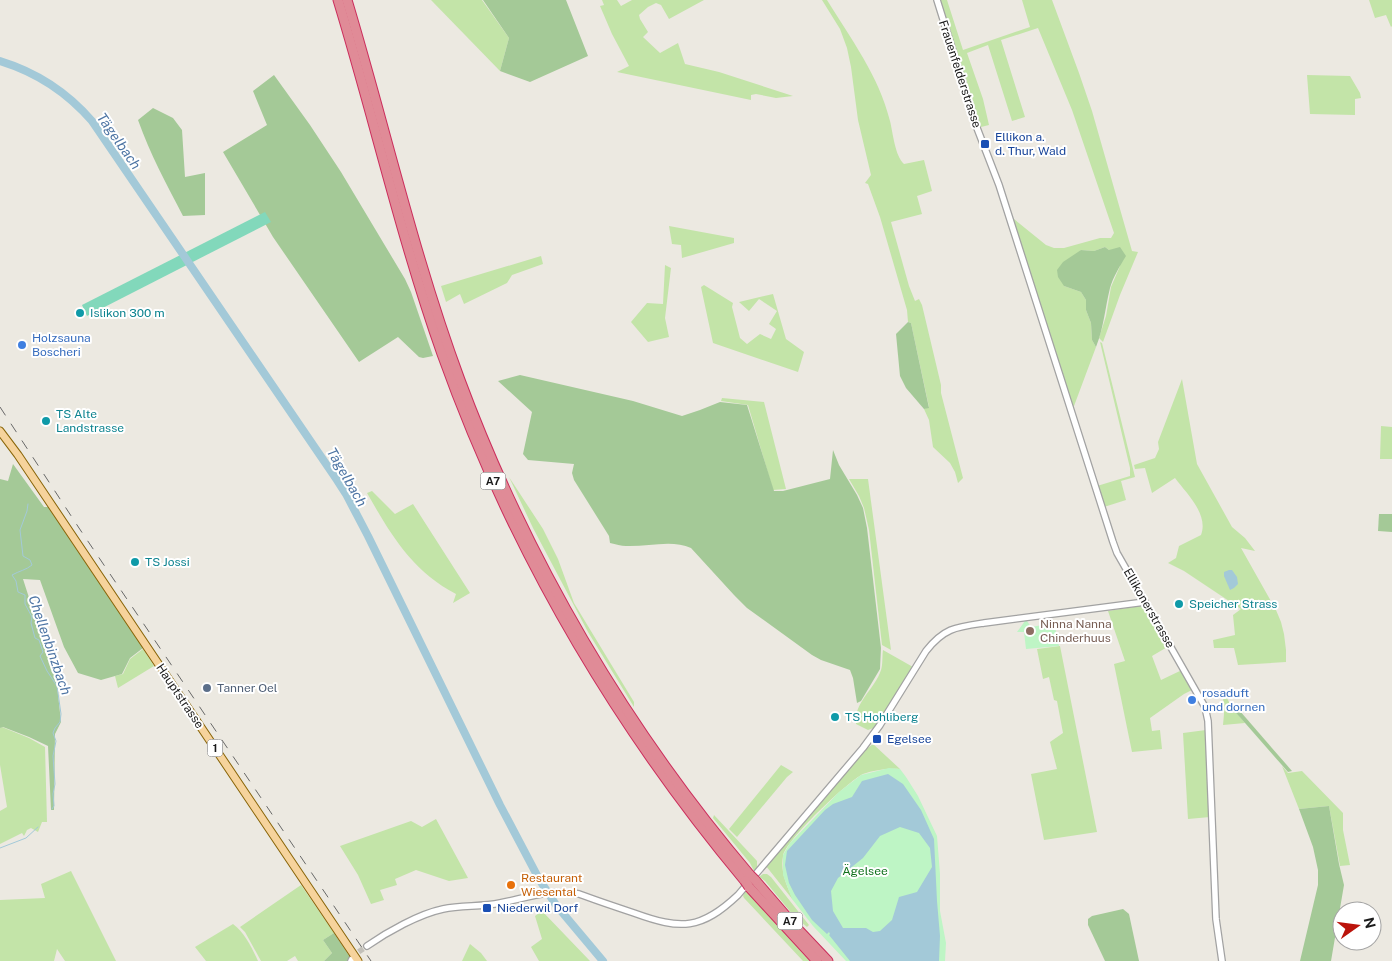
<svg xmlns="http://www.w3.org/2000/svg" width="1392" height="961" font-family="'Public Sans',sans-serif">
<style>
.grass{fill:#c3e4a8}
.forest{fill:#a4c997}
.park{fill:#bef5c5}
.pitch{fill:#82d8bb}
.water{fill:#a3c9d8;fill-rule:evenodd}
.lines{fill:none;stroke-linecap:round;stroke-linejoin:round}
.stream{stroke:#a3c9d8;stroke-width:1}
.river{stroke:#a3c9d8;stroke-width:8}
.minor-tunnel{stroke:#c2c0b9;stroke-width:5.5;stroke-dasharray:5.5 3;stroke-linecap:butt}
.minor-casing{stroke:#a2a2a2;stroke-width:8}
.major-casing{stroke:#896508;stroke-width:9}
.highway-casing{stroke:#cb2d5c;stroke-width:11}
.minor{stroke:#fff;stroke-width:5.5}
.major{stroke:#f6d39c;stroke-width:7}
.highway{stroke:#e08b97;stroke-width:9}
.rail{stroke:#696969;stroke-width:1;stroke-dasharray:10 10;stroke-linecap:butt}
.highway-bridge-casing{stroke:#cb2d5c;stroke-width:11;stroke-linecap:butt}
.highway-bridge{stroke:#e08b97;stroke-width:9}
.transit-dot{fill:#1a4fb4;stroke:#fff;stroke-width:2}
.culture-dot{fill:#0f9aa8;stroke:#fff;stroke-width:2}
.shop-dot{fill:#3f7fe0;stroke:#fff;stroke-width:2}
.education-dot{fill:#8d6e63;stroke:#fff;stroke-width:2}
.service-dot{fill:#5c6f8a;stroke:#fff;stroke-width:2}
.food-dot{fill:#e8710a;stroke:#fff;stroke-width:2}
.labels{text-anchor:middle;stroke-width:4;stroke-linejoin:round;paint-order:stroke}
.shield{fill:#fff;stroke:#5f5f5f;stroke-width:1}
.shield-label{font-size:11px;font-weight:bold;fill:#1b1b1b}
.street-label{font-size:12px;fill:#1b1b1b;stroke:#fff}
.transit-label{font-size:12px;fill:#164399;stroke:#fff;text-anchor:start}
.culture-label{font-size:12px;fill:#0d838f;stroke:#fff;text-anchor:start}
.shop-label{font-size:12px;fill:#366cbe;stroke:#fff;text-anchor:start}
.education-label{font-size:12px;fill:#785e54;stroke:#fff;text-anchor:start}
.service-label{font-size:12px;fill:#4e5e75;stroke:#fff;text-anchor:start}
.park-label{font-size:12px;fill:#11711d;stroke:#fff}
.food-label{font-size:12px;fill:#c56008;stroke:#fff;text-anchor:start}
.water-label{font-size:14px;font-style:italic;fill:#4e75a4;stroke:#fff}
</style>
<rect width="100%" height="100%" fill="#ece9e1"/>
<g class="grass">
<path d="M431,0H482L509,38L500,71Z"/>
<path d="M602,0H617L621,6L632,0H704L669,19L661,5L656,3L648,7L639,15L640,19L648,32L643,37L660,53L678,43L685,64L719,72L793,96L776,98L756,94L751,95V100L617,72L629,66L612,34L600,6L604,5Z"/>
<path d="M822,0H827C851,39 879,76 890,121C893,133 895,156 904,164L924,160L932,191L917,196L922,214L891,222L909,286L915,301L919,299L922,305L941,385V393L963,478L958,483L955,472L950,463L933,447L929,420L924,409L929,407L911,323L908,322L907,310L880,217L868,184L865,183L871,175L858,120L851,67L847,48L840,29Z"/>
<path d="M937,0H947L963,50L1030,27L1022,0H1052L1079,73L1092,111L1132,251L1138,252L1120,295L1103,342L1099,338L1106,316L1111,287L1120,266L1109,250L1105,247L1094,251L1081,250L1064,286L1081,292L1086,300V310L1091,323L1092,340L1096,347L1074,406L1070,409L1012,218L1014,219L1046,245L1054,248H1064L1100,238H1111L1114,233L1072,110L1038,28L1001,40L1025,117L1012,121L988,45L967,53L983,99L989,125L977,128Z"/>
<path d="M1369,0H1392V26L1391,27L1386,15L1375,18Z"/>
<path d="M1307,75L1350,76L1360,93L1361,98L1355,99V115L1310,114Z"/>
<path d="M669,226L734,238V243L682,258L681,245L672,244Z"/>
<path d="M541,256L543,264L512,275L507,283L464,304L460,294L446,302L441,286Z"/>
<path d="M665,265L671,268L665,318L669,337L648,342L631,322L647,303L663,304Z"/>
<path d="M704,285L733,303L732,307L740,338L747,344L760,334L771,339L776,329L769,324L777,311L759,299L749,311L739,302L773,294L786,339L804,352L798,372L713,343L701,287Z"/>
<path d="M1100,342L1102,343L1135,477L1121,481L1126,500L1104,507L1097,486L1130,476V468Z"/>
<path d="M1182,379L1197,464L1232,527L1245,538L1255,551L1241,548L1276,610L1281,622L1284,634L1286,650V662L1238,665L1234,648H1214L1213,640L1235,635L1233,615L1241,609L1184,571L1168,563L1176,558L1179,546L1201,535C1209,514 1186,493 1175,478L1152,493L1145,468L1135,469L1134,465L1155,458L1159,449L1158,442Z"/>
<path d="M722,398L764,402L786,489L773,490L748,405L721,401Z"/>
<path d="M1381,426L1392,427V459H1380Z"/>
<path d="M509,477L543,529L558,559L574,603L634,702V707L588,632L533,528Z"/>
<path d="M849,479H868L891,650L882,645L869,530L864,508L859,496Z"/>
<path d="M372,491L395,514L413,504L470,593L453,603L456,594C412,571 391,535 367,493Z"/>
<path d="M1140,606L1148,610L1169,646L1152,656L1161,680L1182,670L1194,689L1184,694L1150,718L1152,731L1160,730L1162,749L1132,752L1114,664L1125,661L1108,611Z"/>
<path d="M1060,646L1097,832L1044,840L1031,774L1057,769L1050,742L1063,733L1057,701L1054,700L1049,677L1043,679L1037,649Z"/>
<path d="M143,649L154,666L118,688L115,676L123,674L130,659Z"/>
<path d="M883,650L913,667L876,727L868,730L856,724C853,703 875,689 881,670C883,664 882,656 883,650Z"/>
<path d="M1225,694L1231,706L1245,723L1223,725L1224,714L1223,696Z"/>
<path d="M2,727L29,738L45,747L47,822H42L38,832L31,828L27,830L24,836L22,833L0,844V811L7,807L0,765V728Z"/>
<path d="M1206,730L1210,817L1188,819L1183,733Z"/>
<path d="M873,744L900,769C888,768 874,770 863,774C848,781 785,841 783,856C780,872 787,886 793,900L766,866L861,753Z"/>
<path d="M781,765L793,772L787,777L737,837L729,829Z"/>
<path d="M1282,766L1288,773L1302,771L1343,813V830L1350,865L1340,866L1329,806L1299,809Z"/>
<path d="M714,815L757,861V867L754,871L750,863L713,818Z"/>
<path d="M436,819L468,878L449,881L416,870L395,879L397,885L380,890L384,900L371,904L358,875L340,846L411,821L422,827Z"/>
<path d="M71,871L116,961H65L57,949L54,961H0V900L45,898L41,884Z"/>
<path d="M763,874H767L771,877L809,925L807,927L793,915L765,881L759,877Z"/>
<path d="M301,885L334,933L323,940L332,953L324,961H298L295,956L287,961H261L245,932L240,927Z"/>
<path d="M746,890L805,956L810,961H803L744,898L743,896Z"/>
<path d="M542,911L590,961H539L531,947L542,939L535,916Z"/>
<path d="M233,924C245,933 252,948 258,961H206L195,947Z"/>
<path d="M470,944L481,953L487,961H462Z"/>
</g>
<g class="forest">
<path d="M483,0H566L588,56L530,82L500,71L509,38Z"/>
<path d="M274,75L310,125L341,172L405,279L411,292L433,356L423,358L419,357L398,337L359,362L273,237L223,152L267,125L253,91Z"/>
<path d="M153,108L173,118L182,130L185,177L205,173V215L183,216C167,185 150,154 138,120Z"/>
<path d="M1105,247L1109,250L1120,247L1126,256C1120,266 1113,277 1110,288C1105,308 1104,327 1096,347L1092,340L1091,323L1086,310V300L1081,292L1064,286L1058,277L1057,270L1063,262L1081,250L1094,251Z"/>
<path d="M908,322L911,323L929,408L924,409L906,388L900,376L896,334Z"/>
<path d="M520,375L633,401L682,416L700,410L720,402L747,405L774,491H783L830,479L833,450L839,465L857,495L863,508L867,528L881,648L880,669L861,701L857,703L853,678L850,670L821,660L812,655L747,608L734,595L691,548C672,539 647,547 626,546C621,546 616,544 610,543L609,536L574,480L572,473L574,464L528,460L523,454L532,412L498,381Z"/>
<path d="M13,464L44,507H48L143,648L130,658L122,674L101,680L78,673L64,647L40,580L23,579L57,685L61,722L55,734L54,810H51L48,746L29,737L3,727L0,728V479L8,481Z"/>
<path d="M1379,514H1392V532L1378,531Z"/>
<path d="M1233,703L1292,771L1288,772L1231,707Z"/>
<path d="M1329,806L1339,864L1344,885L1331,961H1300L1318,885V870L1313,847L1299,809Z"/>
<path d="M1123,909L1129,914L1139,961H1105L1088,925V919L1092,916Z"/>
<path d="M334,933L350,957L347,961H324L332,953L323,940Z"/>
</g>
<g class="park">
<path d="M1025,621H1027L1031,627L1054,623L1059,646L1026,649L1024,632H1017Z"/>
<path d="M889,768L900,769L906,777L918,796L937,836L940,874V911L946,943L945,961H846L813,926L792,899L783,875V855L790,843L839,792L861,775Z"/>
</g>
<path class="pitch" d="M265,212L271,222L87,316L82,305Z"/>
<g class="water">
<path d="M1229,570H1232L1237,577L1238,584L1234,588L1230,590L1224,576V572Z"/>
<path d="M888,774L903,784L921,810L934,839L937,901L940,936L939,961H850L829,935L830,934L829,932L827,934L812,920L795,895L789,883L785,865L787,851L825,810L833,804L852,797L862,781ZM900,827L919,833L930,848L932,867L917,892L899,897L892,920L880,931L873,932L866,928H843L833,911L831,891L838,878L863,858L880,836Z"/>
</g>
<g class="lines">
<g class="stream">
<path d="M28,504L27,511L20,530L23,556L30,560L32,565C26,570 19,571 12,575L16,581L18,592L25,595V604L32,617L31,623L35,638L39,640L43,652L40,656L47,671L57,686L61,714L60,722L55,728L53,733L56,741L53,756L55,784L53,794L54,806L52,809"/>
<path d="M0,848L26,838L38,827"/>
</g>
<path class="river" d="M0,61C36,72 67,92 92,121L337,480L346,494L368,536L500,805L539,879L556,905L603,961"/>
<path class="minor-tunnel" d="M353,958L357,953L367,946"/>
<g class="minor-casing">
<g id="minor">
<path d="M937,0L977,128L999,185L1113,542L1117,553L1205,707L1208,721L1216,919L1222,961"/>
<path d="M367,946C387,932 419,914 443,909C462,905 481,907 500,903C526,898 553,888 579,894C598,901 616,907 634,913C681,930 701,930 738,895L863,748L880,725L926,651C944,628 956,627 984,623L1145,602"/>
<path d="M351,961L352,959"/>
</g>
</g>
<g class="major-casing">
<path id="major" d="M0,431L18,455L358,961"/>
</g>
<g class="highway-casing">
<g id="highway">
<path d="M338,0C374,118 401,238 442,354C511,547 614,724 745,881"/>
<path d="M347,0C385,126 414,256 460,380C527,560 626,729 750,875"/>
<path d="M755,880L793,924L828,961"/>
<path d="M749,887L817,961"/>
</g>
</g>
<use href="#minor" class="minor"/>
<use href="#major" class="major"/>
<use href="#highway" class="highway"/>
<path class="rail" d="M0,407L79,528L371,961"/>
<g class="highway-bridge-casing">
<g id="highway-bridge">
<path d="M750,875L755,880"/>
<path d="M745,881L749,887"/>
</g>
</g>
<use href="#highway-bridge" class="highway-bridge"/>
</g>
<g class="transit-dot">
<rect x="980" y="139" width="10" height="10" rx="2.5"/>
<rect x="872" y="734" width="10" height="10" rx="2.5"/>
<rect x="482" y="903" width="10" height="10" rx="2.5"/>
</g>
<g class="culture-dot">
<circle cx="80" cy="313" r="5"/>
<circle cx="46" cy="421" r="5"/>
<circle cx="135" cy="562" r="5"/>
<circle cx="1179" cy="604" r="5"/>
<circle cx="835" cy="717" r="5"/>
</g>
<g class="shop-dot">
<circle cx="22" cy="345" r="5"/>
<circle cx="1192" cy="700" r="5"/>
</g>
<circle class="education-dot" cx="1030" cy="631" r="5"/>
<circle class="service-dot" cx="207" cy="688" r="5"/>
<circle class="food-dot" cx="511" cy="885" r="5"/>
<g class="labels">
<g class="shield">
<rect x="480.5" y="472.5" width="25" height="17" rx="4"/>
<rect x="207.5" y="739.5" width="15" height="17" rx="4"/>
<rect x="777.5" y="912.5" width="25" height="17" rx="4"/>
</g>
<g class="shield-label">
<text x="493" y="485">A7</text>
<text x="215" y="752">1</text>
<text x="790" y="925">A7</text>
</g>
<g class="street-label">
<text transform="translate(960 74) rotate(72)" y="4">Frauenfelderstrasse</text>
<text transform="translate(1149 608) rotate(60)" y="4">Ellikonerstrasse</text>
<text transform="translate(180 696) rotate(56)" y="4">Hauptstrasse</text>
</g>
<g class="transit-label">
<text x="995" y="141">Ellikon a.<tspan x="995" dy="14">d. Thur, Wald</tspan></text>
<text x="887" y="743">Egelsee</text>
<text x="497" y="912">Niederwil Dorf</text>
</g>
<g class="culture-label">
<text x="90" y="317">Islikon 300 m</text>
<text x="56" y="418">TS Alte<tspan x="56" dy="14">Landstrasse</tspan></text>
<text x="145" y="566">TS Jossi</text>
<text x="1189" y="608">Speicher Strass</text>
<text x="845" y="721">TS Hohliberg</text>
</g>
<g class="shop-label">
<text x="32" y="342">Holzsauna<tspan x="32" dy="14">Boscheri</tspan></text>
<text x="1202" y="697">rosaduft<tspan x="1202" dy="14">und dornen</tspan></text>
</g>
<g class="education-label">
<text x="1040" y="628">Ninna Nanna<tspan x="1040" dy="14">Chinderhuus</tspan></text>
</g>
<g class="service-label">
<text x="217" y="692">Tanner Oel</text>
</g>
<g class="park-label">
<text x="865" y="875">Ägelsee</text>
</g>
<g class="food-label">
<text x="521" y="882">Restaurant<tspan x="521" dy="14">Wiesental</tspan></text>
</g>
<g class="water-label">
<text transform="translate(119 141) rotate(55)" y="5">Tägelbach</text>
<text transform="translate(347 477) rotate(60)" y="5">Tägelbach</text>
<text transform="translate(50 645) rotate(71)" y="5">Chellenbinzbach</text>
</g>
</g>
<g transform="translate(1357 926) rotate(76)"><circle r="24" fill="#ffffff" stroke="#a4a4a4"/>
<path d="M0-4L9 19L0 12L-9 19Z" fill="#bb130b"/>
<text y="-8" font-size="14" font-weight="bold" text-anchor="middle" fill="#1b1b1b">N</text>
</g>
</svg>
